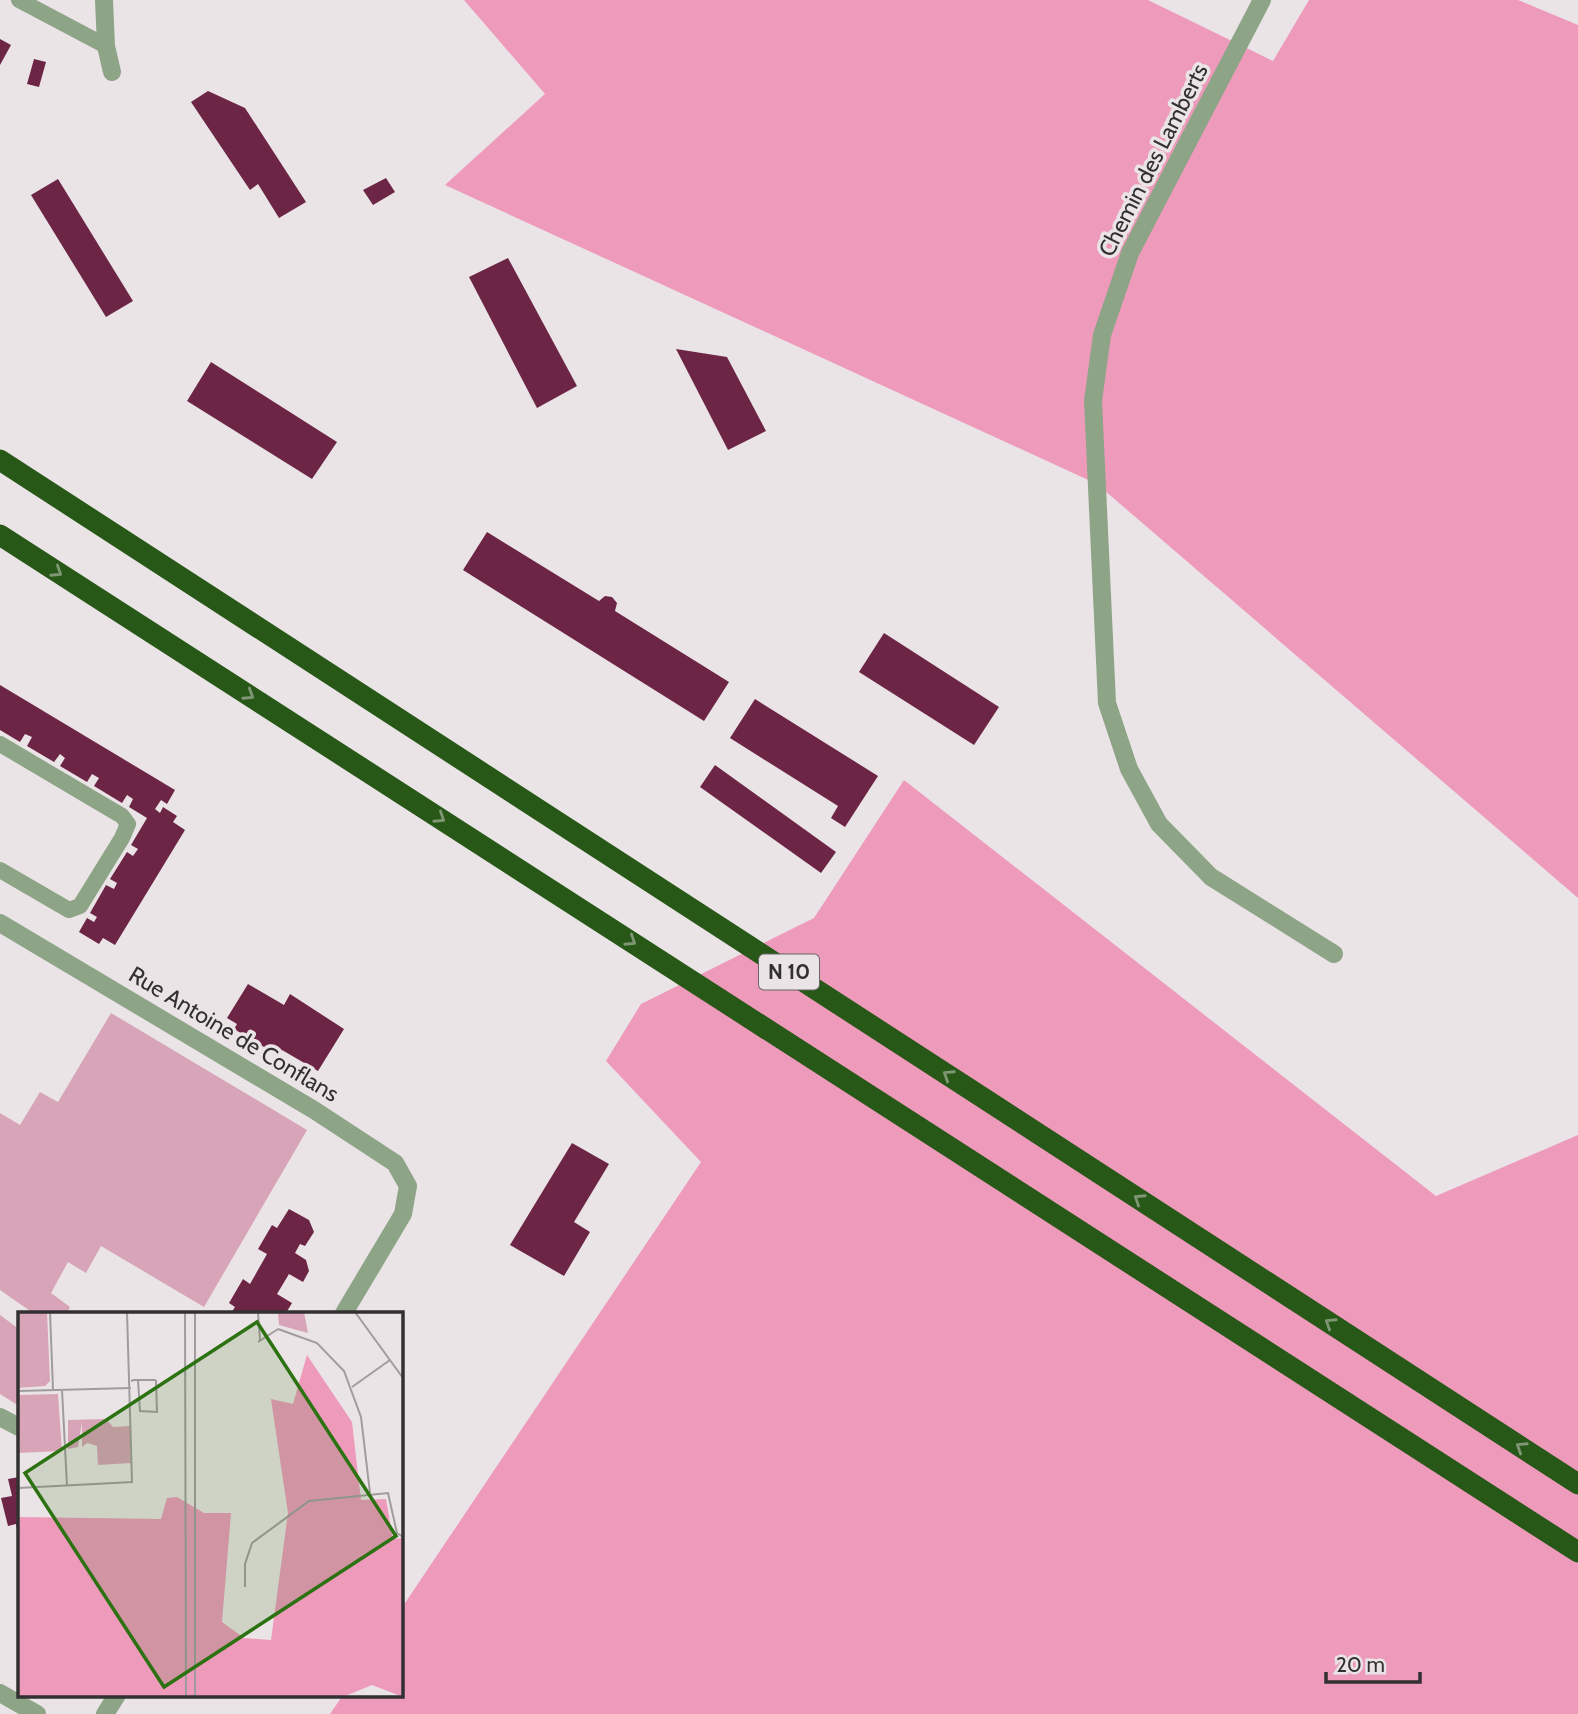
<svg xmlns="http://www.w3.org/2000/svg" width="1578" height="1714" font-family="Cabin,sans-serif">
<style>
.green{fill:#d8a4b7}
.forest{fill:#ee9abb}
.building{fill:#6d2546}
.lines{fill:none;stroke-linecap:round;stroke-linejoin:round}
.lane{stroke:#8da487;stroke-width:16}
.street{stroke:#8da487;stroke-width:18}
.highway{stroke:#275817;stroke-width:21}
.oneway{stroke:#7f9774}
.labels{text-anchor:middle;stroke-width:7;stroke-linejoin:round;paint-order:stroke}
.shield{fill:#eae4e6;stroke:#696667;stroke-width:2}
.shield-label{font-size:21px;font-weight:bold;fill:#323031}
.street-label{font-size:23px;fill:#323031;stroke:#eae4e6}
.inset-road{fill:none;stroke:#a09c9e;stroke-width:2}
.view{fill:#2d7212;fill-opacity:0.15;stroke:#2d7212;stroke-width:3.5}
.inset-edge{fill:none;stroke:#323031;stroke-width:3.5}
</style>
<rect width="100%" height="100%" fill="#eae4e6"/>
<g class="green">
<path d="M111,1013L307,1130L204,1307L101,1246L86,1273L68,1262L51,1293L70,1307L67,1313H33L0,1290V1113L20,1125L40,1092L58,1102Z"/>
<path d="M0,1315L19,1329V1406L0,1394Z"/>
</g>
<g class="forest">
<path d="M464,0H1148L1273,61L1309,0H1518L1578,25V898L1097,484L445,185L545,94Z"/>
<path d="M904,780L1436,1196L1578,1135V1714H330L343,1695H401V1609L701,1162L606,1061L641,1004L814,918Z"/>
</g>
<g class="building">
<path d="M0,39L11,45L0,65Z"/>
<path d="M34,59L46,62L39,87L27,84Z"/>
<path d="M208,91L245,108L306,202L279,218L258,184L250,190L191,102Z"/>
<path d="M386,178L395,192L373,205L363,190Z"/>
<path d="M58,179L133,301L106,317L31,195Z"/>
<path d="M508,258L577,386L537,408L469,277Z"/>
<path d="M676,349L727,357L766,431L728,450Z"/>
<path d="M211,362L337,442L312,479L187,401Z"/>
<path d="M487,532L599,601L605,596L612,597L617,603L615,611L729,682L704,721L463,570Z"/>
<path d="M884,633L999,707L974,745L859,672Z"/>
<path d="M0,685L175,790L167,804L161,800L155,809L160,813L163,807L177,816L173,822L185,830L115,945L103,938L99,944L79,932L87,918L94,922L97,917L90,913L106,885L114,889L117,883L110,879L127,852L133,856L138,849L131,845L147,818L129,807L133,799L127,795L122,803L94,786L99,778L92,774L87,782L60,766L65,758L60,754L54,762L27,746L32,737L25,734L20,742L0,730Z"/>
<path d="M755,699L878,776L845,827L831,818L838,806L730,738Z"/>
<path d="M715,765L836,852L821,873L700,787Z"/>
<path d="M248,984L284,1005L290,994L344,1029L318,1071L282,1050L279,1056L234,1029L237,1024L227,1018Z"/>
<path d="M572,1143L609,1164L574,1222L590,1232L564,1276L510,1245Z"/>
<path d="M289,1209L309,1220L314,1232L305,1246L300,1244L295,1253L306,1260L309,1271L303,1282L289,1274L277,1294L292,1303L286,1313H231L235,1307L229,1303L243,1279L250,1284L267,1254L258,1249L272,1225L277,1228Z"/>
<path d="M19,1477V1533L18,1534L16,1524L8,1526L1,1498L12,1496L8,1479Z"/>
</g>
<g class="lines">
<g class="lane">
<path d="M19,0L106,46"/>
<path d="M0,744L122,816L128,824L122,838L80,906L69,910L0,870"/>
</g>
<g class="street">
<path d="M104,0L106,46L112,72"/>
<path d="M1262,0L1130,253L1102,335L1093,401L1107,703L1129,769L1159,824L1211,877L1334,954"/>
<path d="M0,923L314,1110L395,1163L408,1186L403,1214L344,1313"/>
<path d="M0,1417L19,1427"/>
<path d="M0,1693L37,1714"/>
<path d="M105,1714L117,1695"/>
</g>
<g class="highway">
<path d="M0,460L1578,1484"/>
<path d="M0,535L1578,1552"/>
</g>
</g>
<defs><path id="oneway-chevron" d="M-2-3.5L2.5 0L-2 3.5" fill="none" stroke-width="1.6" stroke-linecap="round" stroke-linejoin="round" transform="scale(1.75)"/></defs>
<g class="oneway">
<use href="#oneway-chevron" transform="translate(57 572) rotate(33)"/>
<use href="#oneway-chevron" transform="translate(249 695) rotate(33)"/>
<use href="#oneway-chevron" transform="translate(440 818) rotate(33)"/>
<use href="#oneway-chevron" transform="translate(631 941) rotate(33)"/>
<use href="#oneway-chevron" transform="translate(948 1075) rotate(-147)"/>
<use href="#oneway-chevron" transform="translate(1139 1199) rotate(-147)"/>
<use href="#oneway-chevron" transform="translate(1330 1323) rotate(-147)"/>
<use href="#oneway-chevron" transform="translate(1521 1447) rotate(-147)"/>
</g>
<g class="labels">
<rect class="shield" x="759" y="954.5" width="60" height="35" rx="5"/>
<g class="shield-label">
<text x="789" y="979">N 10</text>
</g>
<g class="street-label">
<text transform="translate(1153 160) rotate(-63)" y="8">Chemin des Lamberts</text>
<text transform="translate(234 1034) rotate(31)" y="8">Rue Antoine de Conflans</text>
</g>
</g>
<g transform="translate(18 1312)">
<rect width="385" height="385" fill="#eae4e6"/>
<path d="M0,0H29L32,69L27,74L0,76ZM260,0H286L290,21L261,13ZM40,82L44,139L0,141V83ZM88,107L95,115L112,114L113,151L80,153L79,134L69,131L64,135V110L60,135L50,137V108Z" fill="#d8a4b7"/>
<path d="M289,43L334,110L343,188L368,187L375,227L385,226V385L354,373L325,385H1L0,205L143,207L149,186L159,185L186,201H213L204,310L226,326L253,328L270,201L253,87L275,92Z" fill="#ee9abb"/>
<path class="inset-road" d="M32,0L35,77M167,0L168,385M177,0V385M240,0L242,28M337,0L385,66M260,17L299,31L326,59L343,105L352,181M240,30L260,17M113,69L116,68H137L138,69L139,100L122,99L120,68M334,75L372,48M44,78L49,174M0,79L113,76M0,176L114,170L109,0M227,275V252L234,231L291,189L370,181L379,221L385,225"/>
<path class="view" d="M239,10L378,224L146,375L7,161Z"/>
<rect width="385" height="385" class="inset-edge"/>
</g>
<path d="M1326 1672v10h94v-10" fill="none" stroke="#323031" stroke-width="3.5"/>
<text x="1336" y="1672" font-size="21" fill="#323031" stroke="#eae4e6" stroke-width="5" paint-order="stroke">20 m</text>
</svg>
